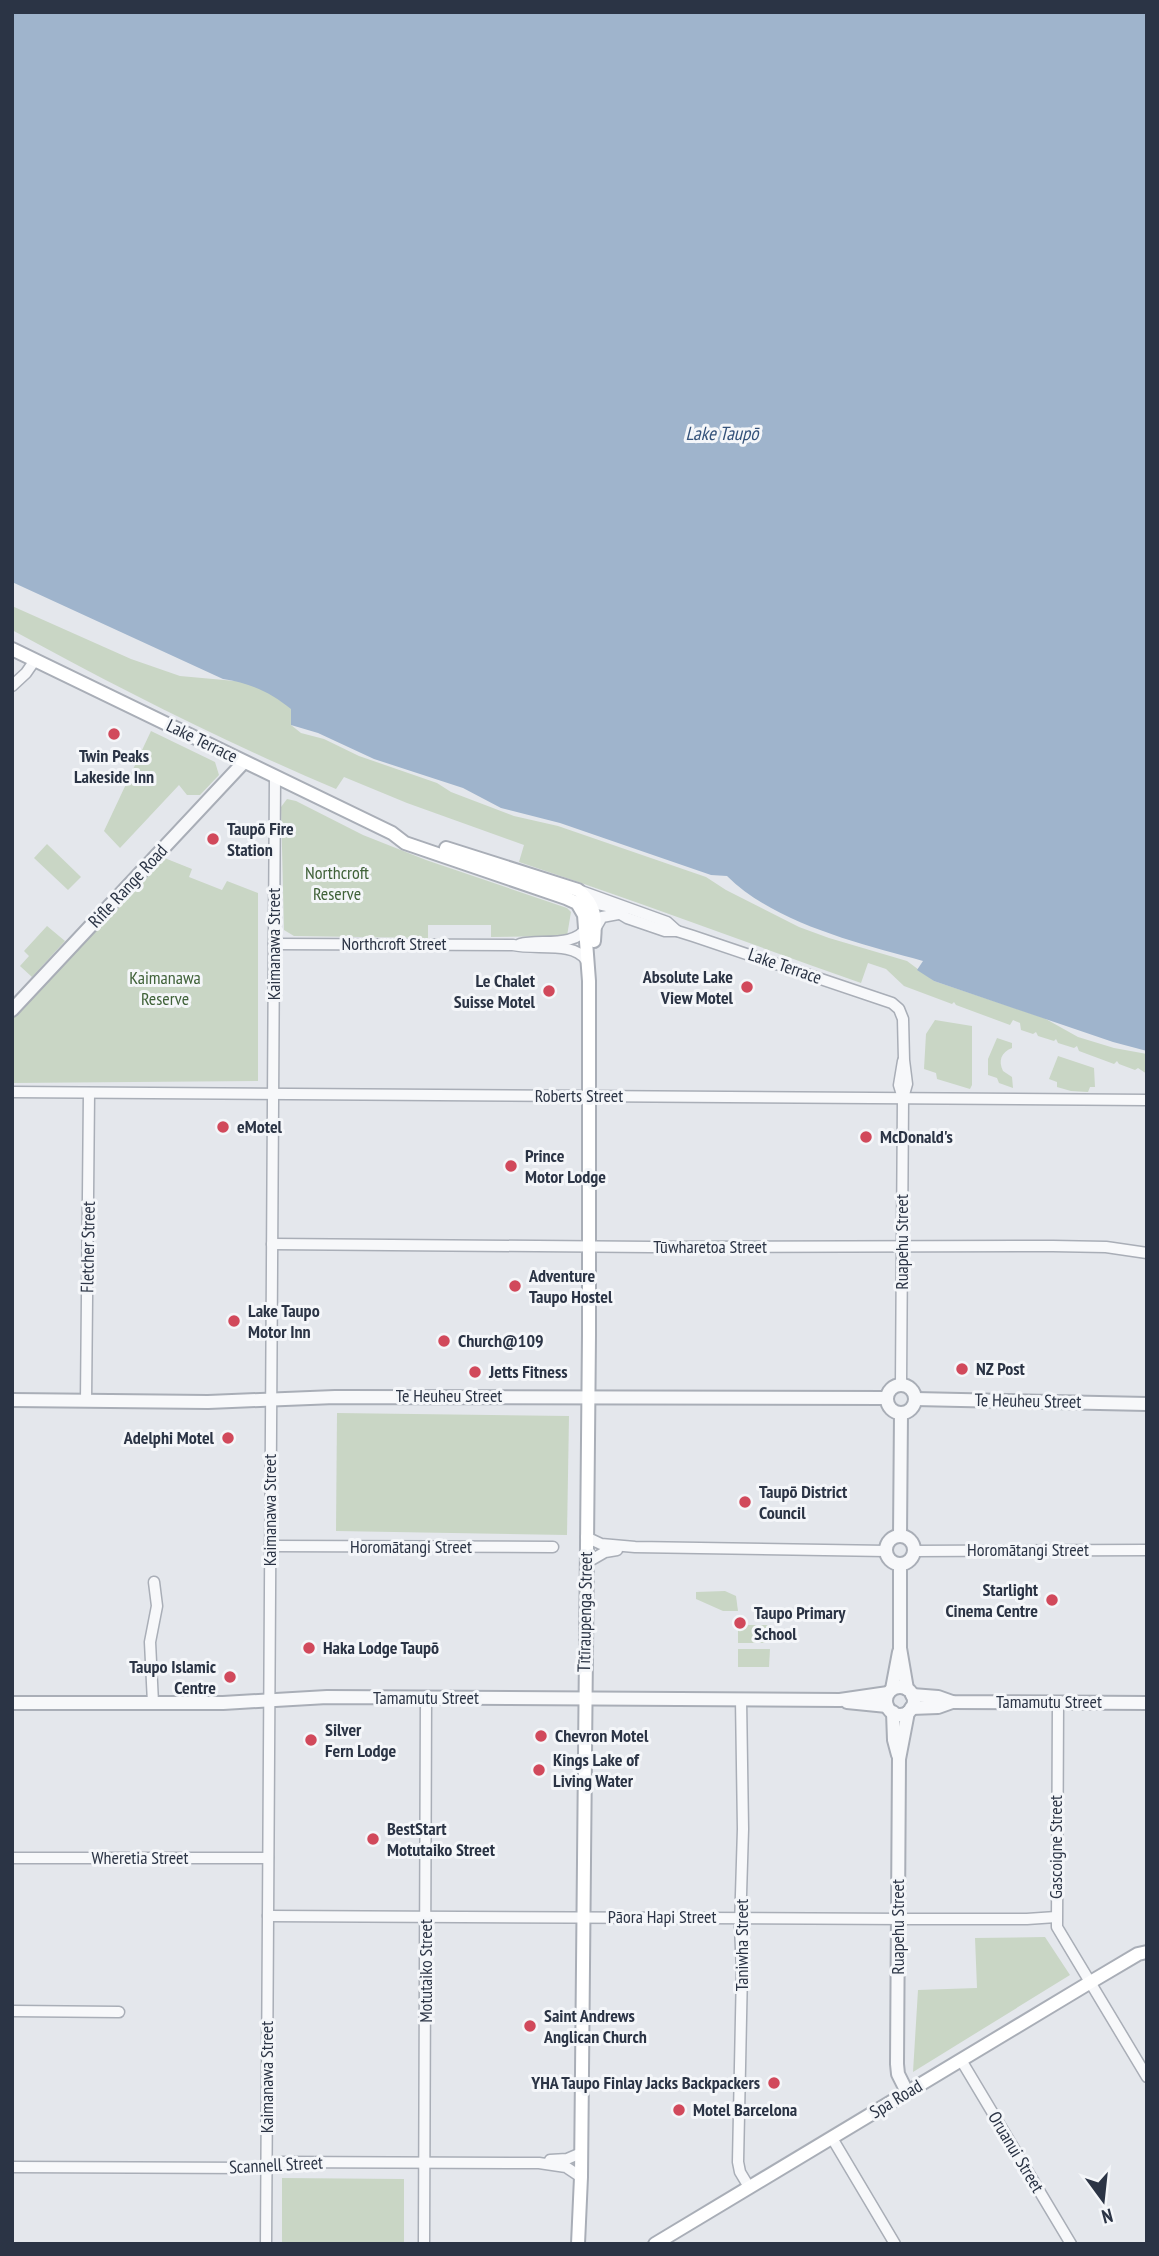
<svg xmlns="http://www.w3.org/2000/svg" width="1159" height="2256" font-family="'PT Sans Narrow',sans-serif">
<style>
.green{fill:#c9d6c5}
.water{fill:#9fb4cc}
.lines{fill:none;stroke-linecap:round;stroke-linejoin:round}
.minor-casing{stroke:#a9aeb7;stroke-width:13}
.tertiary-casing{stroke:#a9aeb7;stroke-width:16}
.secondary-casing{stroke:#a9aeb7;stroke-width:16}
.minor{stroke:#f7f8fa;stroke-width:10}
.tertiary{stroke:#f7f8fa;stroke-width:12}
.secondary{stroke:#fff;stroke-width:12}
.poi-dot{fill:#d1495b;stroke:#f4f6f9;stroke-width:2.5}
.labels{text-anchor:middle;stroke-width:6;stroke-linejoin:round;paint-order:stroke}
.street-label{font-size:18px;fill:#2b3445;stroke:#f4f6f9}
.poi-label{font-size:18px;font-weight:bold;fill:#2b3445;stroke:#f4f6f9;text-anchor:start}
.park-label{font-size:18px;fill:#3f6138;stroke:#f4f6f9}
.water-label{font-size:19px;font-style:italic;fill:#34527a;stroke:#f4f6f9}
</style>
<rect width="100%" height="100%" fill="#e4e7ec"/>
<g class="green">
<path d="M12,606L131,659L180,676L246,682L276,696L292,709L291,725L301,733L324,739L359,756L437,783L451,792L514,816L558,826L706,877L726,890L799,927L829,938L907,961L934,981L1044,1018L1078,1037L1114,1048L1147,1054V1074L1138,1068L1135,1070L1119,1064L1117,1061L1114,1064L1079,1051L1077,1046L1074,1048L1058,1043L1056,1039L1054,1041L1038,1036L1036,1032L1033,1034L1021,1030L1020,1023L1013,1020L1010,1025L956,1005L954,1002L952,1004L904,986L886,969L868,963L861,983C747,943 634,900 519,862L524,845L407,803L344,777L336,789C225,742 118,688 12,630Z"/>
<path d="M151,731L215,762L219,775L200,795H187L179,785L120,848L104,831Z"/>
<path d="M287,799L296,801L363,835L426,860L567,908L571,912L567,936L491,937V925H428V938L294,936L284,930L281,807Z"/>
<path d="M47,844L81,877L68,890L34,858Z"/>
<path d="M162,857L192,869L189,877L222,890L227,881L258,893V1081L12,1083V1019Z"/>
<path d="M47,926L65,941L32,977L20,966L29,956L24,951Z"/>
<path d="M935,1020L972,1026V1085L970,1089L937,1079L936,1073L924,1069L926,1034Z"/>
<path d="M997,1038L1012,1043V1048C1001,1052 998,1061 1003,1071L1012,1077L1013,1088L999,1083L997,1078L988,1075V1059Z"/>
<path d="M1058,1056L1094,1068L1095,1087H1090L1088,1092L1071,1091L1057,1087V1082L1049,1079Z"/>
<path d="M337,1413L569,1416L567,1535L336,1531Z"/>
<path d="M725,1591L736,1596L738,1611H723L696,1599V1592Z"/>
<path d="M738,1625H770L769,1643H738Z"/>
<path d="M738,1649H770L769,1667H738Z"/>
<path d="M1045,1937L1070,1975L913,2072L918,1990L977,1988L975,1938Z"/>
<path d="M282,2178L404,2179V2244H282Z"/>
</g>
<path class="water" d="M12,12H1147V1051L1113,1042L934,981L917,970L923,961C860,944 774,923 727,876L711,875L560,823L501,808L463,788L374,759L318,733L291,725V709C270,692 250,683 223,679L12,582Z"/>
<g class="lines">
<g class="minor-casing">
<g id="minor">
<path d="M12,686L26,673L35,660"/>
<path d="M581,891L667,922L677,931"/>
<path d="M585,901L607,906L627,918L665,931H677L693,936L892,1003L899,1009L903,1019L904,1060L907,1084L903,1098"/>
<path d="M595,929L602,917L618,914"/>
<path d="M274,944L513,945C536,950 574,941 586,960"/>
<path d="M520,944C541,939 575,948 587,927"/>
<path d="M12,1092L1147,1100"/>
<path d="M272,1244L651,1247L1053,1246L1106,1247L1147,1253"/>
<path d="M901,1385L903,1098L899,1085L903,1061"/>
<path d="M86,1401L89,1093"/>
<path d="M586,1537L601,1544L635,1547L887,1551"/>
<path d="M270,1546L553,1547"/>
<path d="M914,1551L1147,1550"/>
<path d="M586,1563L605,1552L617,1550"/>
<path d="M741,1699L743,1829L740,1927L742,1970L738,2162L740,2172L749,2187"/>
<path d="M1058,1702L1057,1927L1147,2077"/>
<path d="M153,1703L150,1642L157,1606L154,1582"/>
<path d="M12,1858H268"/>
<path d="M268,1916L907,1919H1027L1056,1917"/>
<path d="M12,2011L119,2012"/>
<path d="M961,2060L1071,2244"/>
<path d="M832,2138L895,2244"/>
<path d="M550,2160L567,2159L581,2153"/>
<path d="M12,2167L258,2168L275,2162L539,2163L566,2167L581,2177"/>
<path d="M266,2244L275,777"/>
<path d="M424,2244L426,1698"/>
</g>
</g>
<g class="tertiary-casing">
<g id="tertiary">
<path d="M12,1010L244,762"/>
<circle cx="901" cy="1399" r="14"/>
<path d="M915,1399L1147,1404"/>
<path d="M12,1400L208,1402L335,1397L887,1398"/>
<path d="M900,1536L901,1413"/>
<circle cx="900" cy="1550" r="14"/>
<path d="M900,1565V1648L907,1689"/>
<circle cx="900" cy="1701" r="14"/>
<path d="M892,1689L899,1652"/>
<path d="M912,1695L938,1697L952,1702L1147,1703"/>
<path d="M847,1702L887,1706"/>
<path d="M12,1703H223L327,1697L840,1700L888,1693"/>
<path d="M911,1708L938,1707L952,1702"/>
<path d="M893,1712L894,1740L898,1755"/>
<path d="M907,2092L898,2074L897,2064L899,1759L908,1712"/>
</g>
</g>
<g class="secondary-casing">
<g id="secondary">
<path d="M12,649L392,833L405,843L566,898L577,903L584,915L589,981V1335L581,2177L578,2244"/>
<path d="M446,848L578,890C596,905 596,918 594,941"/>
<path d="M655,2244L1089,1983L1138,1954L1147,1952"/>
</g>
</g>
<use href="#minor" class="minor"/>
<use href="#tertiary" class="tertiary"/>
<use href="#secondary" class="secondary"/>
</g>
<g class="poi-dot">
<circle cx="114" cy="734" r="7"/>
<circle cx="213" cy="839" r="7"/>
<circle cx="747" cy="987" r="7"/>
<circle cx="549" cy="991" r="7"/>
<circle cx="223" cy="1127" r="7"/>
<circle cx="866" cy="1137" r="7"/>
<circle cx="511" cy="1166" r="7"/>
<circle cx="515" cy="1286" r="7"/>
<circle cx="234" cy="1321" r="7"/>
<circle cx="444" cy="1341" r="7"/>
<circle cx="962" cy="1369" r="7"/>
<circle cx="475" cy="1372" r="7"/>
<circle cx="228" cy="1438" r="7"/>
<circle cx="745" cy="1502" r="7"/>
<circle cx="1052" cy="1600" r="7"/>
<circle cx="740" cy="1623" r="7"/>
<circle cx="309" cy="1648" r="7"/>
<circle cx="230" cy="1677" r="7"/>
<circle cx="541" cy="1736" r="7"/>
<circle cx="311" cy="1740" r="7"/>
<circle cx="539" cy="1770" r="7"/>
<circle cx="373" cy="1839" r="7"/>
<circle cx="530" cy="2026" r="7"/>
<circle cx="774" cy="2083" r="7"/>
<circle cx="679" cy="2110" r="7"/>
</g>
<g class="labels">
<g class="street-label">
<text transform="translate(202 741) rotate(26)" y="6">Lake Terrace</text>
<text transform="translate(128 886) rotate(-47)" y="6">Rifle Range Road</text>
<text transform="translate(274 944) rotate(-90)" y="6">Kaimanawa Street</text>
<text x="394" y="950">Northcroft Street</text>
<text transform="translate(785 966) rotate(19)" y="6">Lake Terrace</text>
<text x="579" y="1102">Roberts Street</text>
<text transform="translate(902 1242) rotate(-90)" y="6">Ruapehu Street</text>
<text transform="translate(88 1247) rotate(-89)" y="6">Fletcher Street</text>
<text x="710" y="1253">Tūwharetoa Street</text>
<text x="449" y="1402">Te Heuheu Street</text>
<text transform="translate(1028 1401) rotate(1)" y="6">Te Heuheu Street</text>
<text transform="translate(270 1510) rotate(-90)" y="6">Kaimanawa Street</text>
<text x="411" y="1553">Horomātangi Street</text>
<text x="1028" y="1556">Horomātangi Street</text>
<text transform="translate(585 1612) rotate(-89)" y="6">Tītīraupenga Street</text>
<text x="426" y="1704">Tamamutu Street</text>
<text x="1049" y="1708">Tamamutu Street</text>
<text transform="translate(1056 1847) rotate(-90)" y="6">Gascoigne Street</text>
<text x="140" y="1864">Wheretia Street</text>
<text x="662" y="1923">Pāora Hapi Street</text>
<text transform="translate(898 1927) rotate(-90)" y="6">Ruapehu Street</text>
<text transform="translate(742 1945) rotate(-90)" y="6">Taniwha Street</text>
<text transform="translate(426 1971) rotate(-90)" y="6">Motutaiko Street</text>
<text transform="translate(267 2077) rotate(-90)" y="6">Kaimanawa Street</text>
<text transform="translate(896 2099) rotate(-31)" y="6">Spa Road</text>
<text transform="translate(1016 2152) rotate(59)" y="6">Oruanui Street</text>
<text transform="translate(276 2165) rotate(-3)" y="6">Scannell Street</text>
</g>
<g class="poi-label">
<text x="114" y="762" text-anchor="middle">Twin Peaks<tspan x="114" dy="21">Lakeside Inn</tspan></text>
<text x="227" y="835">Taupō Fire<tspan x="227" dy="21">Station</tspan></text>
<text x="733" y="983" text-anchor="end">Absolute Lake<tspan x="733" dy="21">View Motel</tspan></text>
<text x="535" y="987" text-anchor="end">Le Chalet<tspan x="535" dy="21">Suisse Motel</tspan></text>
<text x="237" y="1133">eMotel</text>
<text x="880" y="1143">McDonald's</text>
<text x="525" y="1162">Prince<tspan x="525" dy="21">Motor Lodge</tspan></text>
<text x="529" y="1282">Adventure<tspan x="529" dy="21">Taupo Hostel</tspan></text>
<text x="248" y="1317">Lake Taupo<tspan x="248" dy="21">Motor Inn</tspan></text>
<text x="458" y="1347">Church@109</text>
<text x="976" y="1375">NZ Post</text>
<text x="489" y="1378">Jetts Fitness</text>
<text x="214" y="1444" text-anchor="end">Adelphi Motel</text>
<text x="759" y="1498">Taupō District<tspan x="759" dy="21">Council</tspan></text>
<text x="1038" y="1596" text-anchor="end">Starlight<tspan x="1038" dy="21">Cinema Centre</tspan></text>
<text x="754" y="1619">Taupo Primary<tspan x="754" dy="21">School</tspan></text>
<text x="323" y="1654">Haka Lodge Taupō</text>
<text x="216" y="1673" text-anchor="end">Taupo Islamic<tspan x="216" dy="21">Centre</tspan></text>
<text x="325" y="1736">Silver<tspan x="325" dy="21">Fern Lodge</tspan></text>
<text x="555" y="1742">Chevron Motel</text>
<text x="553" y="1766">Kings Lake of<tspan x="553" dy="21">Living Water</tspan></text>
<text x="387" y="1835">BestStart<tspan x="387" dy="21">Motutaiko Street</tspan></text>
<text x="544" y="2022">Saint Andrews<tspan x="544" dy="21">Anglican Church</tspan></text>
<text x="760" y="2089" text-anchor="end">YHA Taupo Finlay Jacks Backpackers</text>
<text x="693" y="2116">Motel Barcelona</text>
</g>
<g class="park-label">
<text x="337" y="879">Northcroft<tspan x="337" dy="21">Reserve</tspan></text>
<text x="165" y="984">Kaimanawa<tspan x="165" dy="21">Reserve</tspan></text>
</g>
<g class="water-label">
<text x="722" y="440">Lake Taupō</text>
</g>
</g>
<rect width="1159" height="2256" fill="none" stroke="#2b3445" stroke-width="28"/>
<g transform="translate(1103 2200) rotate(165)" stroke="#f4f6f9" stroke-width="5" paint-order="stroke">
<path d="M0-5L12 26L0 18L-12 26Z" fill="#2b3445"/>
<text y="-10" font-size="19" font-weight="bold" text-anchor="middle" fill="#2b3445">N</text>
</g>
</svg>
